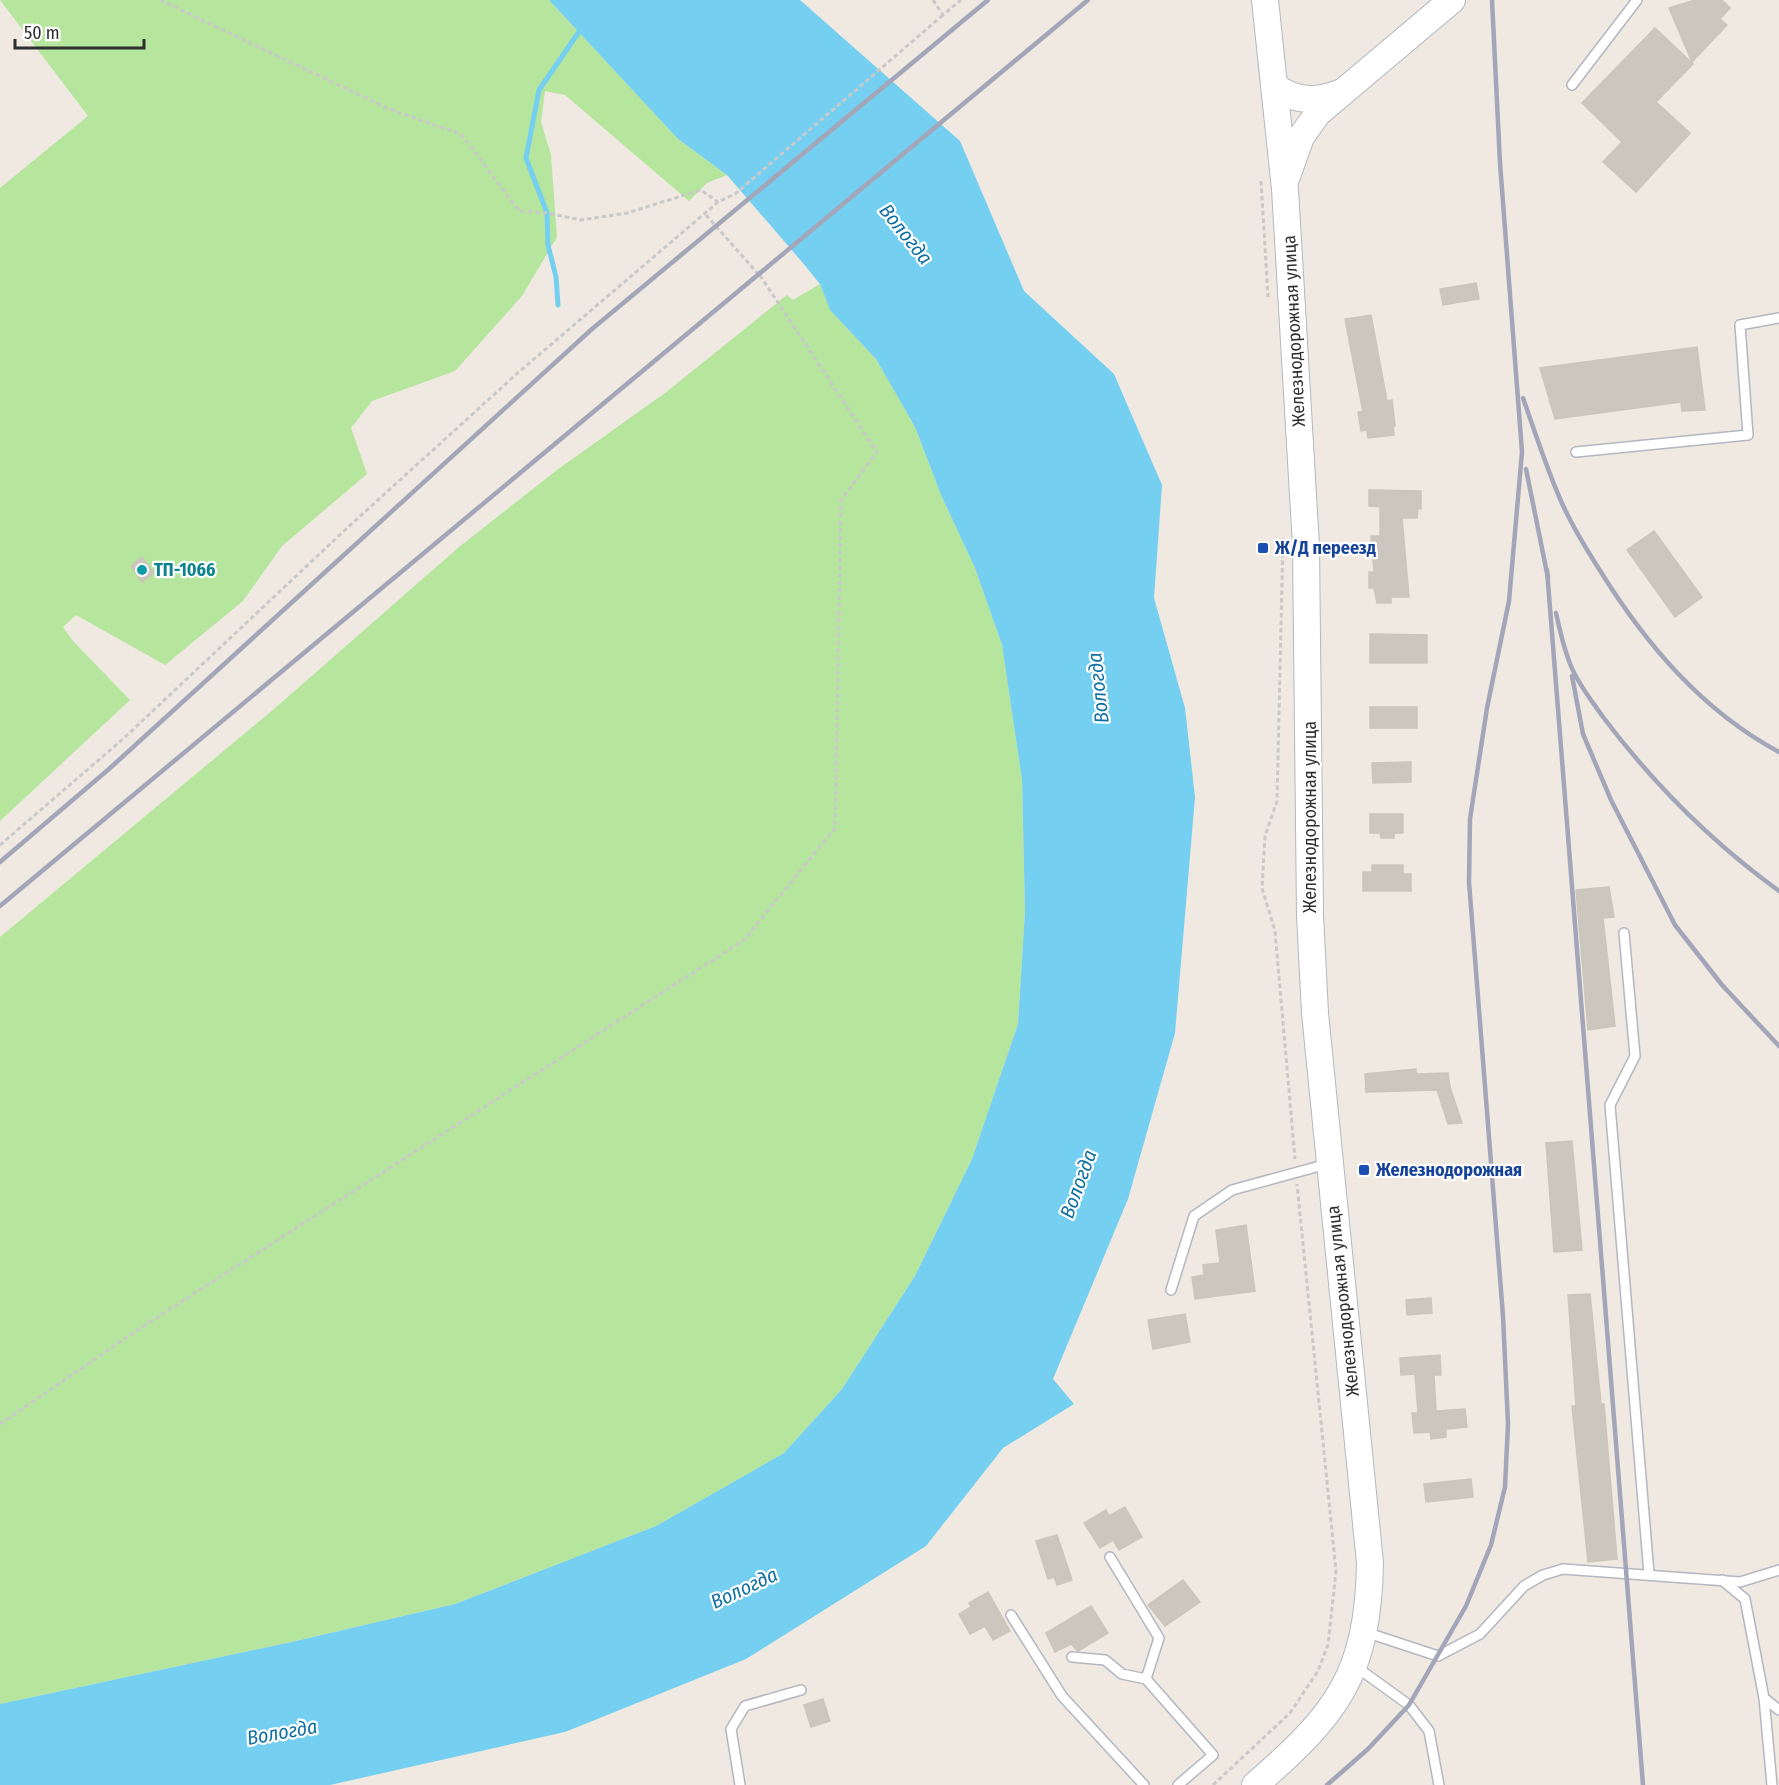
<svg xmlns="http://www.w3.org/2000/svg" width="1779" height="1785" font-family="'Fira Sans Condensed',sans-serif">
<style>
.green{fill:#b6e59e}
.water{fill:#75cff0}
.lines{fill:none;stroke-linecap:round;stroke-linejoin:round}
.stream{stroke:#75cff0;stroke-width:5}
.building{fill:#cbc7bf;stroke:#cbc5ba;stroke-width:1.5}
.lane-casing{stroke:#b4b7c1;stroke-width:12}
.secondary-casing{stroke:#b4b7c1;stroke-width:28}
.path{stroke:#c9c9c9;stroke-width:3;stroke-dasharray:4.5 3;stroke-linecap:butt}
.lane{stroke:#fff;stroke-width:9}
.secondary{stroke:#fff;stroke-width:26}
.rail{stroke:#a3a6b8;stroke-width:4.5}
.transit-dot{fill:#1a4fb4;stroke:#fff;stroke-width:2}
.culture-dot{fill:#0f9aa8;stroke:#fff;stroke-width:2}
.labels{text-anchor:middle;stroke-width:4.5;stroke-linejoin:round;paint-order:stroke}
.street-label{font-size:18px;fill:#2e2e2e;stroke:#fff}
.transit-label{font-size:18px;font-weight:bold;fill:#164399;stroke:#fff;text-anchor:start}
.culture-label{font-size:18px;font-weight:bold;fill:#0d838f;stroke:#fff;text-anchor:start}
.water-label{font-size:20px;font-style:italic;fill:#0d6fa3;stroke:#fff}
</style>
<rect width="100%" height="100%" fill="#efe9e1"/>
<g class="green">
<path d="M0,0H549L678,139L727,175L707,183L689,201L565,95L545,91L541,122L551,155L557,237L522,296L455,371L372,401L351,428L367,474L282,546L243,601L165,665L76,615L63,627L73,641L130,700L0,821V188L88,116Z"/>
<path d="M820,284L830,310L876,359L915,427L941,495L975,568L1002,645L1022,780L1025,911L1018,1024L972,1159L915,1276L842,1389L784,1453L656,1526L455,1604L287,1643L0,1704V937L274,709L459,547L557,470L665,393L787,295L793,300Z"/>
</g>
<path class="water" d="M549,0H800L960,141L1024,291L1114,374L1162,485L1154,598L1185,708L1195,797L1175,1033L1128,1199L1053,1379L1074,1404L1003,1448L926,1546L746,1659L565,1732L330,1785H0V1704L287,1643L455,1604L656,1526L784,1453L842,1389L915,1276L972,1159L1018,1024L1025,911L1022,780L1002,645L975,568L941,495L915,427L876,359L830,310L820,284L802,262L727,175L678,139Z"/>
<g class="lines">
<path class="stream" d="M558,305L556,277L548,245L547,213L526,158L539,90L583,26"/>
</g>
<g class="building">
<path d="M1695,0H1722L1730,8L1720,19L1727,25L1692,62L1669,8Z"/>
<path d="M1655,28L1693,64L1656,102L1690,133L1636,192L1603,162L1622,142L1582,103Z"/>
<path d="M1476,283L1479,299L1443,305L1440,289Z"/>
<path d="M1371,315L1387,401L1392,400L1395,426L1393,427L1394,435L1368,438L1367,430L1361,431L1358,412H1363L1345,319Z"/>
<path d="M1697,347L1705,410L1682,411L1681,402L1555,419L1540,368Z"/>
<path d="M1369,490L1421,491V509L1418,508L1417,518H1402L1409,597H1391V603H1377L1374,588H1369V572H1374L1371,536H1380V507L1369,506Z"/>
<path d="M1654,531L1702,597L1675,617L1627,550Z"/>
<path d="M142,557L154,573L142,582L131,566Z"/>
<path d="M1370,634L1427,635V663H1370Z"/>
<rect x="1370" y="707" width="47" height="21"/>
<path d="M1411,762V782L1373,783L1372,763Z"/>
<path d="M1370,814H1403V833H1394V838H1381L1380,833H1370Z"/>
<path d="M1372,865H1403V874H1411V891H1363V872H1372Z"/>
<path d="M1609,887L1614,917L1603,918L1615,1026L1588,1030L1576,890Z"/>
<path d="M1416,1069V1074L1448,1073L1450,1087L1462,1123L1448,1124L1437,1090L1366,1092L1365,1074Z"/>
<path d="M1572,1141L1582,1250L1554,1252L1546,1143Z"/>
<path d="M1246,1225L1255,1291L1195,1299L1192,1277L1204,1275L1203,1265L1220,1263L1216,1230Z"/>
<path d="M1590,1294L1601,1404H1604L1617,1559L1588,1562L1572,1406H1576L1568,1295Z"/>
<path d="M1431,1298L1432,1313L1407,1315L1406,1300Z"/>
<path d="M1185,1314L1190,1342L1153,1349L1148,1320Z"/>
<path d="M1440,1355L1441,1375H1434L1436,1411L1465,1409L1467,1427L1446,1429V1437L1431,1439L1430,1432L1414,1433L1412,1413H1418L1415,1374L1401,1375L1400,1358Z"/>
<path d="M1471,1479L1473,1497L1426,1502L1424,1484Z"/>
<path d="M1125,1507L1142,1537L1119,1550L1113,1540L1100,1548L1084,1523L1106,1510L1109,1516Z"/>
<path d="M1057,1535L1072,1580L1057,1585L1054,1577L1048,1579L1036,1541Z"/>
<path d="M1183,1580L1200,1602L1165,1626L1148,1605Z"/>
<path d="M988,1592L1010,1631L993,1640L985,1626L970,1634L959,1614L971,1607L969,1603Z"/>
<path d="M1091,1606L1108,1633L1078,1651L1071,1644L1055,1652L1046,1633Z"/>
<path d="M823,1699L830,1721L811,1727L804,1705Z"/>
</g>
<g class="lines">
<g class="lane-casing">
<g id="lane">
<path d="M1572,85L1637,0"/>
<path d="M1576,452L1748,435L1740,325L1779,318"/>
<path d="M1624,933L1635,1056L1610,1105L1649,1574"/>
<path d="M1171,1290L1194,1216L1232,1190L1327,1164"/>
<path d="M1110,1557L1159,1638L1146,1679L1213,1755L1178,1785"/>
<path d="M1722,1580L1745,1599L1764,1698L1779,1710"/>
<path d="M1011,1615L1062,1696L1144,1785"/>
<path d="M1365,1632L1438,1656L1480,1634L1524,1586L1543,1575L1563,1569L1740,1582L1779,1570"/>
<path d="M1072,1657L1105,1660L1122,1674L1146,1679"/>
<path d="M1355,1666L1409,1705L1429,1731L1439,1785"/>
<path d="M1764,1698L1772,1785"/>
<path d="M740,1785L731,1729L745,1706L801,1690"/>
</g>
</g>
<g class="secondary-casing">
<g id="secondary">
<path d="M1274,85C1293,102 1316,102 1339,93"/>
<path d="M1287,176L1301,137L1318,113L1452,0"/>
<path d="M1255,1785C1337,1714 1368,1675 1370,1563L1315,1013L1310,915L1306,546L1285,189L1265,0"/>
</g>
</g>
<g class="path">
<path d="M160,0L389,109L461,134L519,211L547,213L581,220L627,213L701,190L718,202"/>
<path d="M933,0L943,15L961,0"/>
<path d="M1261,181L1268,297"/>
<path d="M706,215L759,275"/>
<path d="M1283,538L1277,801L1265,836L1262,888L1275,931L1295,1159"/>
<path d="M0,845L123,739L346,529L520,371L718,202L735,194L943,15"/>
<path d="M0,1424L136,1331L744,940L835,828L841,500L877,452L759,274"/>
<path d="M1213,1785L1290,1713L1318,1671L1328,1645L1336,1571L1297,1184"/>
</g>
<use href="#lane" class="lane"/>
<use href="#secondary" class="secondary"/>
<g class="rail">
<path d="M1523,398C1535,432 1546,467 1561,501C1571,524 1585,547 1599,569C1645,643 1701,710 1779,752"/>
<path d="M1526,469L1548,578"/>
<path d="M1547,570L1643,1785"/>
<path d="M1556,613C1560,631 1564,650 1571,666C1578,684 1592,701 1603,717C1652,782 1713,843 1779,891"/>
<path d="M1572,676L1583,734L1611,800L1675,925L1722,985L1779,1046"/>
<path d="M0,862L109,769L592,329L988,0"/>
<path d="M0,906L1088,0"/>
<path d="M1327,1785L1368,1749L1409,1705L1466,1606L1491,1545L1505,1487L1508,1424L1503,1316L1469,882L1470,819L1487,708L1509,601L1522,452L1500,163L1492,0"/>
</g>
</g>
<g class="transit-dot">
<rect x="1257" y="542" width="12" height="12" rx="3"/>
<rect x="1358" y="1164" width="12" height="12" rx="3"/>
</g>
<circle class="culture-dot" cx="142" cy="570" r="6"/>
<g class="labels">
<g class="street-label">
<text transform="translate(1294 331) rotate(-93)" y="6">Железнодорожная улица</text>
<text transform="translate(1310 817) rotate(-90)" y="6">Железнодорожная улица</text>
<text transform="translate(1343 1301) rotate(-96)" y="6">Железнодорожная улица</text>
</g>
<g class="transit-label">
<text x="1275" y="554">Ж/Д переезд</text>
<text x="1376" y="1176">Железнодорожная</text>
</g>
<g class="culture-label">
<text x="154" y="576">ТП-1066</text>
</g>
<g class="water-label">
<text transform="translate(906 234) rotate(51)" y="7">Вологда</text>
<text transform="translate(1098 688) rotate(-96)" y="7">Вологда</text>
<text transform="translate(1078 1184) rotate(-70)" y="7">Вологда</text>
<text transform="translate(744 1588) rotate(-25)" y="7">Вологда</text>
<text transform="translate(282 1732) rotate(-10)" y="7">Вологда</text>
</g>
</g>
<path d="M15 39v9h129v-9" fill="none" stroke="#2e2e2e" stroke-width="3"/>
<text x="24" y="39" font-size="18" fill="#2e2e2e" stroke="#ffffff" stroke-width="4.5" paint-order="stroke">50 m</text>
</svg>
